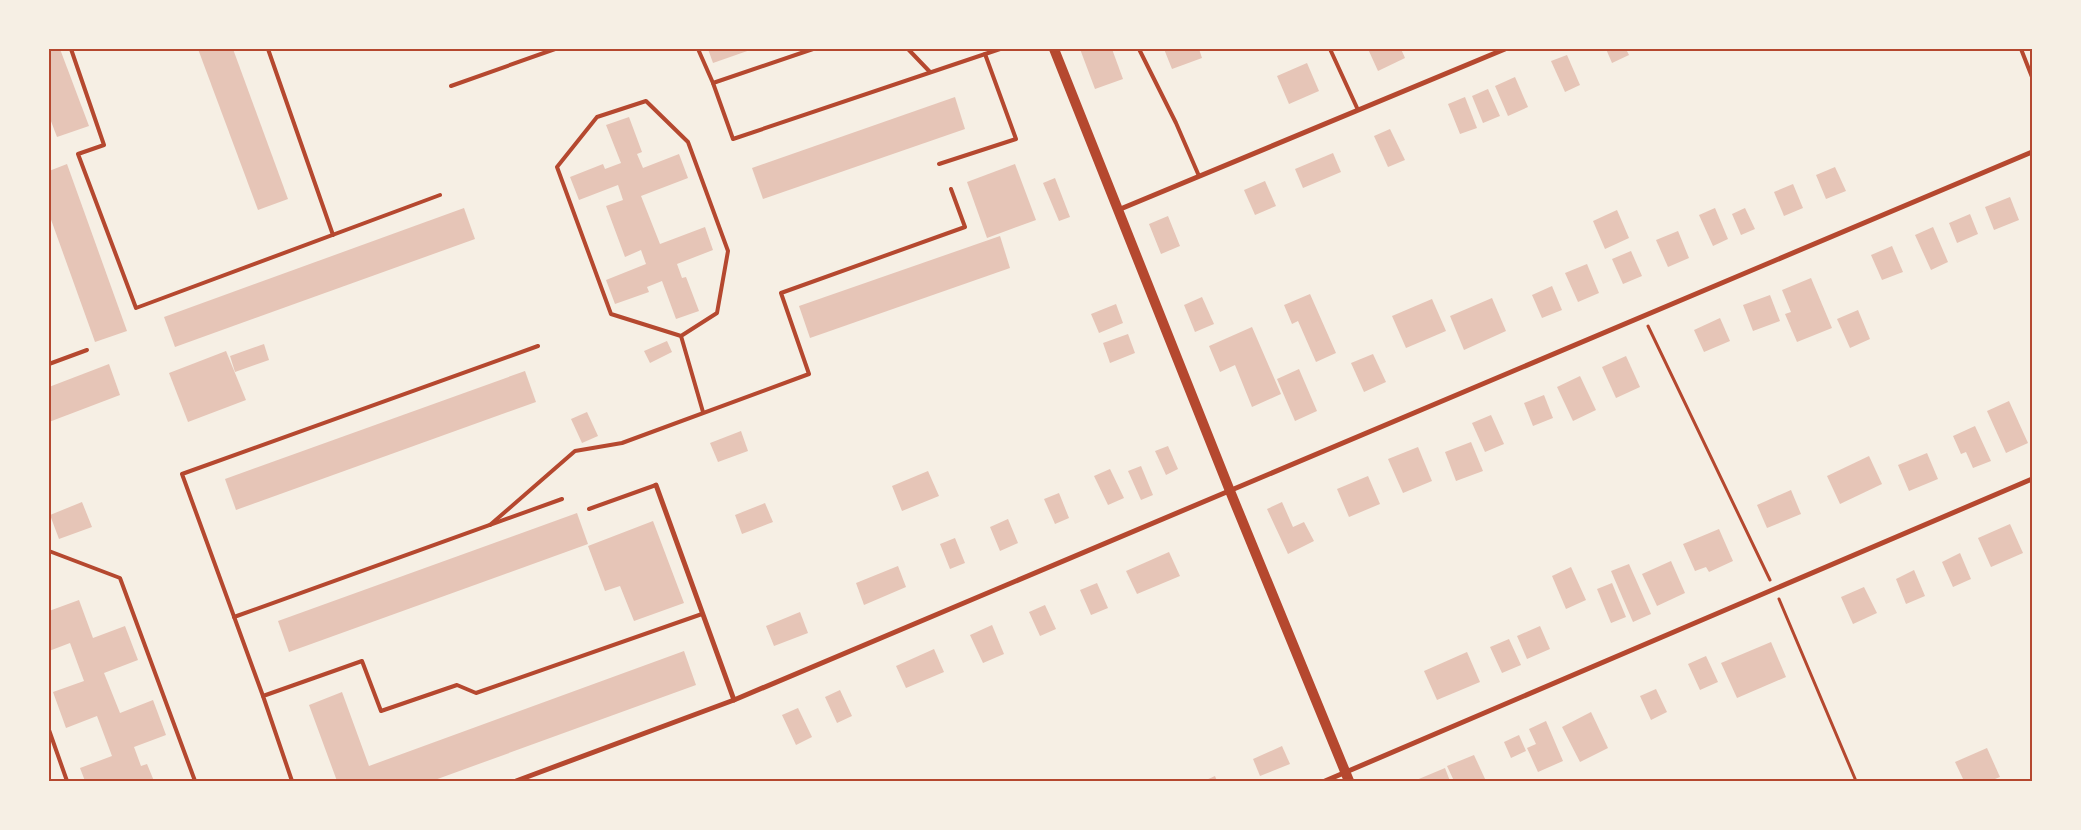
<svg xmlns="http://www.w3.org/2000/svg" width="2081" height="830" font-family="'DejaVu Sans',sans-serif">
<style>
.building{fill:#e6c5b7}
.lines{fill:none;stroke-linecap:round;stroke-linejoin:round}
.path{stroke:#b5482f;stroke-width:3}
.service{stroke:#b5482f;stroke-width:4}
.minor{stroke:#b5482f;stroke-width:5}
.secondary{stroke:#b5482f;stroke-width:10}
.neatline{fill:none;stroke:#b5482f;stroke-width:2}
</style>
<rect width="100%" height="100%" fill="#f6efe4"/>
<g class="building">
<path d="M49,49H60L89,126L57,137L49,116Z"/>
<path d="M198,49H233L288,199L258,210Z"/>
<path d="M708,49H753L713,63Z"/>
<path d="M1080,49H1112L1123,79L1095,89Z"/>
<path d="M1164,49H1199L1202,58L1172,69Z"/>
<path d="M1368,49H1401L1405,58L1378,71Z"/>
<path d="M1606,49H1626L1629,55L1612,63Z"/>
<path d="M1567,55L1580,85L1565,92L1551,61Z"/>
<path d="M1307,63L1319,91L1289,104L1277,76Z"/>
<path d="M1515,77L1528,107L1508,116L1495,86Z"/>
<path d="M1488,89L1500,116L1483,123L1472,96Z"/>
<path d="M955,97L965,129L763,199L752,168Z"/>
<path d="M1465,97L1477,128L1460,134L1448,104Z"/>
<path d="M629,117L642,152L637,154L643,168L679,154L688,178L641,196L660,244L705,227L713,250L677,264L682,278L686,277L699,311L676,319L662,281L647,287L649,292L615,304L606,280L646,264L641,250L625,257L606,206L623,200L618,185L579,200L570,177L603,164L605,169L621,163L606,125Z"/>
<path d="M1390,129L1405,160L1388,167L1374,136Z"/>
<path d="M1333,153L1341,172L1303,188L1295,169Z"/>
<path d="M67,164L127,331L95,342L49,214V171Z"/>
<path d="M1015,164L1036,220L987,238L967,182Z"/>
<path d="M1835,167L1846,191L1826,199L1816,175Z"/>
<path d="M1055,178L1070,217L1059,221L1043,183Z"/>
<path d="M1265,181L1276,206L1255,215L1244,190Z"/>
<path d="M1793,184L1803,208L1784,216L1774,192Z"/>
<path d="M2010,197L2019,220L1994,230L1985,207Z"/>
<path d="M464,208L475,239L175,347L164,317Z"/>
<path d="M1715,208L1728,239L1713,246L1699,215Z"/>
<path d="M1745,208L1755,229L1741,235L1732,214Z"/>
<path d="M1617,210L1629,238L1605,249L1593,221Z"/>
<path d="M1970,214L1978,234L1957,243L1949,223Z"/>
<path d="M1168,216L1180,246L1161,254L1149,224Z"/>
<path d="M1933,227L1948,262L1931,270L1915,235Z"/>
<path d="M1678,231L1689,258L1668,267L1656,240Z"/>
<path d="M1000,236L1010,268L810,338L799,306Z"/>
<path d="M1892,246L1903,272L1882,280L1871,255Z"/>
<path d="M1631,251L1642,276L1623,284L1612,259Z"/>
<path d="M1587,264L1599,293L1578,302L1565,273Z"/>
<path d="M1811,278L1832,328L1797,342L1785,314L1791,312L1782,290Z"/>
<path d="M1552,286L1562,310L1542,318L1532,295Z"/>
<path d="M1310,294L1336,353L1316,362L1298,321L1292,324L1284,305Z"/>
<path d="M1770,295L1780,321L1753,331L1743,305Z"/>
<path d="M1202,297L1214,324L1195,332L1184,305Z"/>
<path d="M1492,298L1506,331L1464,350L1450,316Z"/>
<path d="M1432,299L1446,331L1406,348L1392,316Z"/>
<path d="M1116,304L1123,323L1099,333L1091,314Z"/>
<path d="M1858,310L1870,339L1850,348L1837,319Z"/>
<path d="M1720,318L1730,341L1704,352L1694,330Z"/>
<path d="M1252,327L1281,394L1252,407L1235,365L1220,372L1209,346Z"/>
<path d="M1128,334L1135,353L1110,363L1103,343Z"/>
<path d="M667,341L672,352L650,363L644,351Z"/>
<path d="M264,344L269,360L235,372L230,356Z"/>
<path d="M226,351L246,400L188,422L169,373Z"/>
<path d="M1373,354L1386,382L1364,392L1351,363Z"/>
<path d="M1626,356L1640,387L1616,398L1602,367Z"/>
<path d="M109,364L120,395L49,422V387Z"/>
<path d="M1299,369L1317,411L1295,421L1277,379Z"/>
<path d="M525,371L536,402L236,510L225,479Z"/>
<path d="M1580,376L1596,410L1573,421L1557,387Z"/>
<path d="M1544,395L1553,418L1533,426L1524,403Z"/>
<path d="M2009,401L2028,443L2006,453L1987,411Z"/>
<path d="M587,412L598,436L582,443L571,419Z"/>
<path d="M1491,415L1504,444L1485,452L1472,423Z"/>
<path d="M1975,426L1991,461L1973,468L1966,452L1961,454L1953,436Z"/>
<path d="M741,431L748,451L718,462L710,443Z"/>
<path d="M1471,442L1483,471L1456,481L1445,452Z"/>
<path d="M1168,446L1178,469L1166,475L1155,451Z"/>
<path d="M1418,447L1432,481L1403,493L1388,459Z"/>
<path d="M1927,453L1938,479L1909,491L1898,465Z"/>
<path d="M1869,456L1882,484L1840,504L1827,476Z"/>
<path d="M1141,466L1153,495L1141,500L1128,471Z"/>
<path d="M1110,469L1124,498L1108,505L1094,476Z"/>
<path d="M928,471L939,496L902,511L892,486Z"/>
<path d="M1368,476L1380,504L1349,517L1337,489Z"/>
<path d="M1791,490L1801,514L1767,528L1757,505Z"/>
<path d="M1059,493L1069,518L1055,524L1044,499Z"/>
<path d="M82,502L92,527L59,539L50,515Z"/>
<path d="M1282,502L1293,527L1304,522L1314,541L1288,554L1267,509Z"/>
<path d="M765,503L773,522L742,534L735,515Z"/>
<path d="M577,513L588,544L289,652L278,621Z"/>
<path d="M1008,519L1018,543L1000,551L990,527Z"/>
<path d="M653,521L684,603L634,621L620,586L605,591L588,546Z"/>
<path d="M2010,524L2023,553L1991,567L1978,538Z"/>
<path d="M1719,529L1733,561L1709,572L1706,567L1695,571L1683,544Z"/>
<path d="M955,538L965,563L950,569L940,544Z"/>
<path d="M1169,552L1180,576L1137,594L1126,571Z"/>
<path d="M1960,553L1971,579L1953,587L1942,562Z"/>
<path d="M1671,561L1685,593L1657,606L1642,574Z"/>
<path d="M1629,564L1651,614L1633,622L1611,571Z"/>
<path d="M898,566L906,587L864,605L856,583Z"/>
<path d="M1571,567L1586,600L1566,609L1552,576Z"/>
<path d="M1914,570L1925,596L1906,604L1896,579Z"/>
<path d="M1097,583L1108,608L1091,615L1080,590Z"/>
<path d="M1612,583L1626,617L1611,623L1597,589Z"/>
<path d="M1864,587L1877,613L1853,624L1841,597Z"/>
<path d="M79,600L93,638L125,626L138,660L104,673L120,713L153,700L166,735L134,747L141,766L147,764L154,781H85L80,768L112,756L97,716L66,728L53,692L84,681L70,643L49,651V611Z"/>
<path d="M1045,605L1056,629L1040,636L1029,612Z"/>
<path d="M800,612L808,633L774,646L766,626Z"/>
<path d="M992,625L1004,654L983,663L970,635Z"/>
<path d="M1540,626L1550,649L1527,659L1517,636Z"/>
<path d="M1509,639L1521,665L1502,673L1490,647Z"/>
<path d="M1771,642L1786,677L1737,698L1721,663Z"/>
<path d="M934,649L944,672L906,688L896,666Z"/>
<path d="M684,651L696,685L432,781H337L309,705L342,692L369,766Z"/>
<path d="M1467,652L1480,682L1437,700L1424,671Z"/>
<path d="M1706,656L1718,682L1700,690L1688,664Z"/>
<path d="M1656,689L1667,712L1651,720L1640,696Z"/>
<path d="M840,690L852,716L837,723L825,697Z"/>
<path d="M798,708L812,737L796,745L782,715Z"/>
<path d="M1591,712L1608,748L1580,762L1562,727Z"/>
<path d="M1546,721L1563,761L1538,772L1527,748L1536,744L1529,729Z"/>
<path d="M1519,735L1526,751L1511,758L1504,742Z"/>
<path d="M1282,746L1290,764L1260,776L1253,759Z"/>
<path d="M1987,748L2000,777L1990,781H1964L1955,762Z"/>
<path d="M1474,755L1486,781H1454L1447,766Z"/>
<path d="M1445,768L1450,781H1414Z"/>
<path d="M1215,776L1217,781H1204Z"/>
</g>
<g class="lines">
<g class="path">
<path d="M1648,326L1770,580"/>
<path d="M1779,599L1856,781"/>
</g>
<g class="service">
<path d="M71,49L104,145L78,154L136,308L440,195"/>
<path d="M268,49L333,235"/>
<path d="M698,49L713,83L733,139L1000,49"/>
<path d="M908,49L930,72"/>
<path d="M1139,49L1176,123L1199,176"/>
<path d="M1330,49L1358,110"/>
<path d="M2021,49L2032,77"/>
<path d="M713,83L813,49"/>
<path d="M451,86L555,49"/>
<path d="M939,164L1016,139L985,54"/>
<path d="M681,336L611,314L557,167L597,117L646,101L688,142L728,251L717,313L681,336L703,412"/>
<path d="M49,364L87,350"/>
<path d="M589,509L656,485"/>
<path d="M490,525L575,451L622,443L809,374L781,293L965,227L951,189"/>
<path d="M49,551L120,578L195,781"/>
<path d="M234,617L562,499"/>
<path d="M263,696L182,474L538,346"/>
<path d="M49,730L67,781"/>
<path d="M292,781L263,696L362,661L381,711L457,685L476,693L702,614"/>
</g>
<g class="minor">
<path d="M1118,210L1505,49"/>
<path d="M656,485L734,700"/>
<path d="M516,781L734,700L2032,152"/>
<path d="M1325,781L2032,479"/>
</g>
<path class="secondary" d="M1054,49L1230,491L1349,781"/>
</g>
<rect width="2081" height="830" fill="none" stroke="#f6efe4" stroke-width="100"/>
<rect x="50" y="50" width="1981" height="730" class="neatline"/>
</svg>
